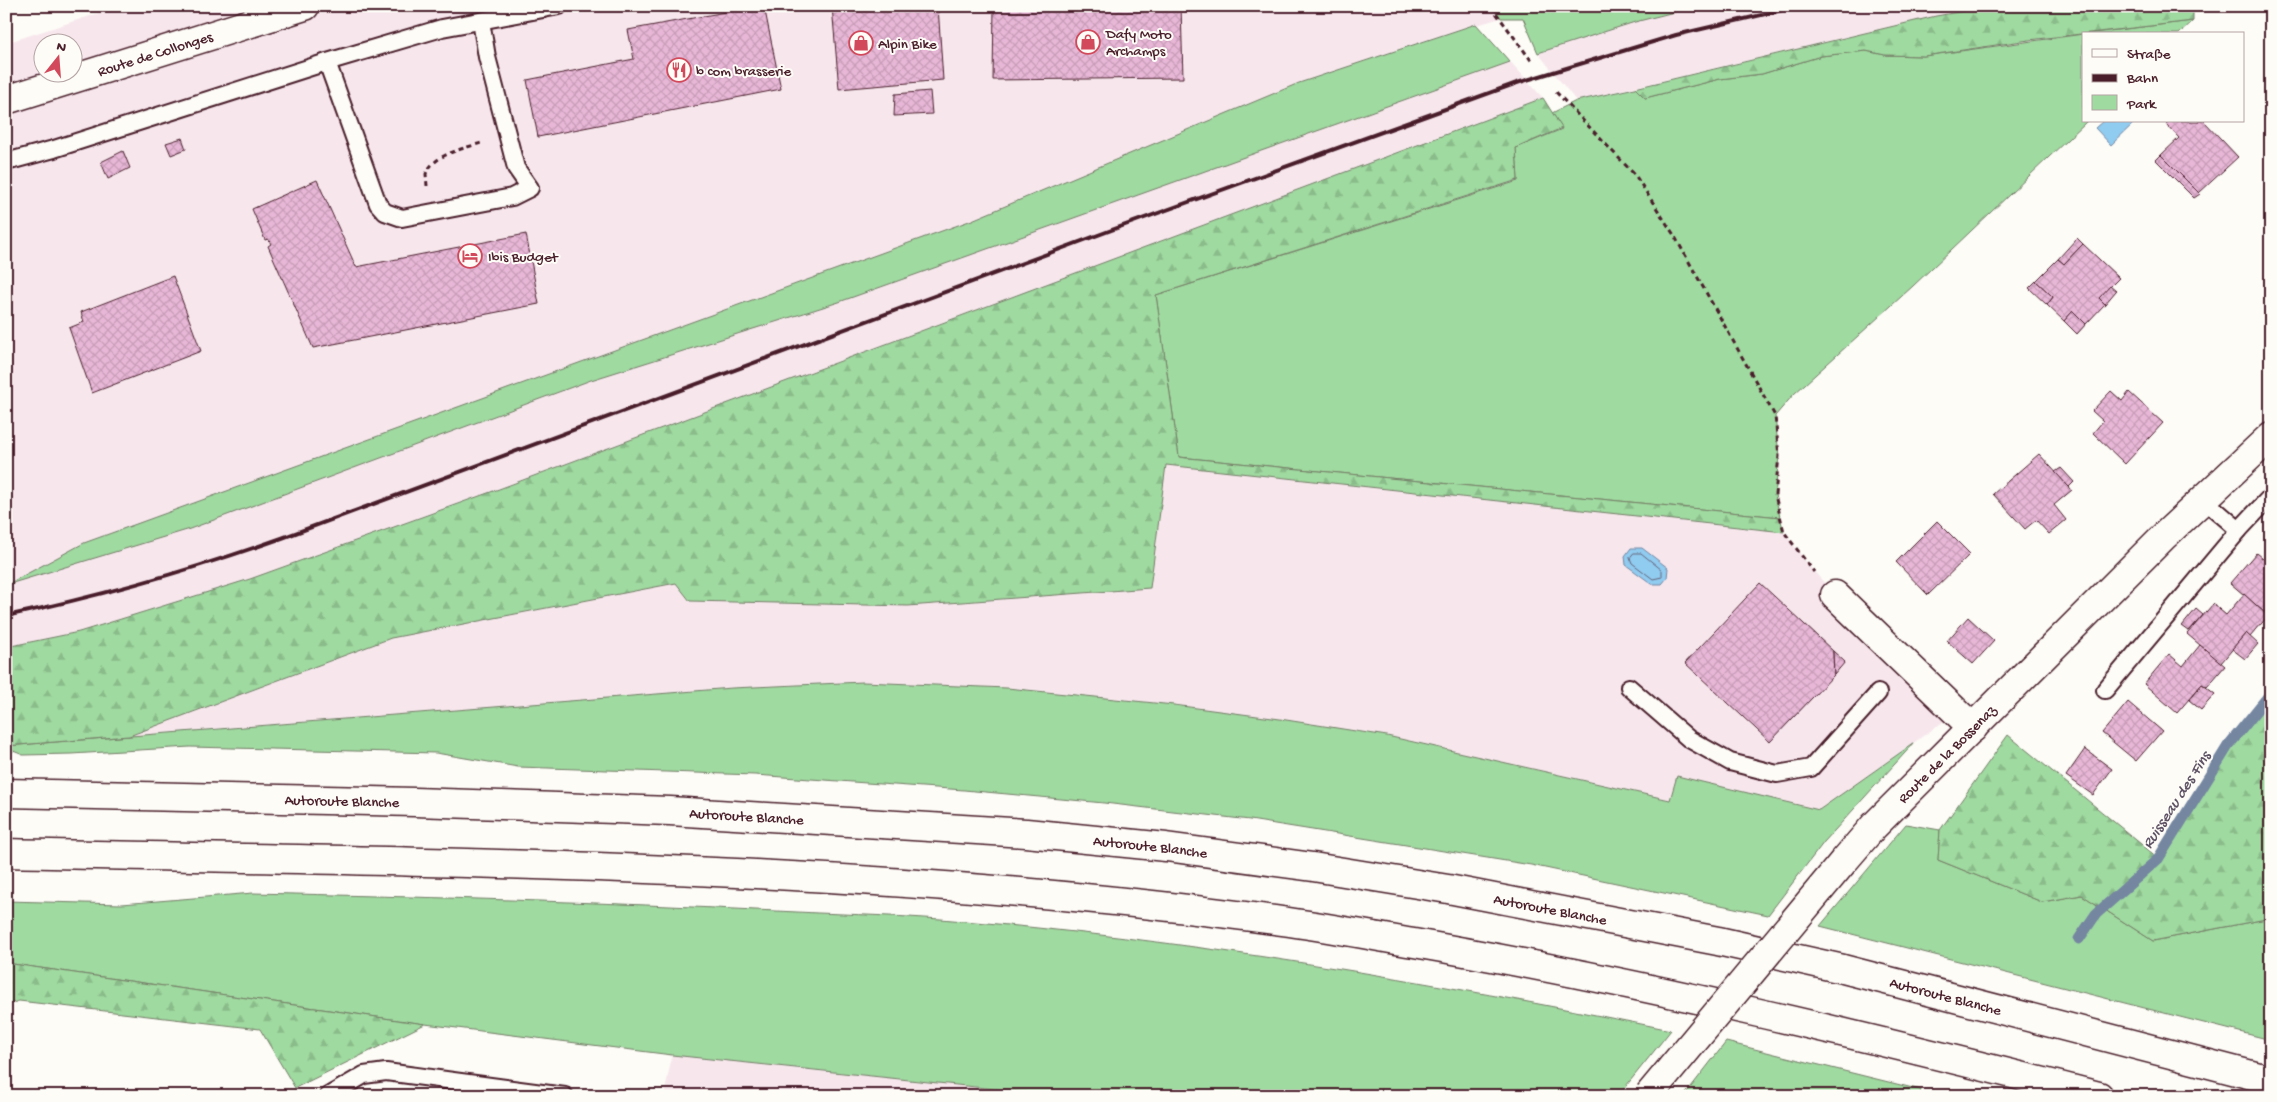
<svg xmlns="http://www.w3.org/2000/svg" width="2277" height="1102" font-family="'Gochi Hand',sans-serif">
<style>
.built{fill:#f7e7ed;fill-rule:evenodd}
.green{fill:#9fdaa0;stroke:#747c66}
.forest{fill:url(#forest-firs);stroke:#747c66}
.water{fill:#90cbf0;stroke:#7486a1}
.lines{fill:none;stroke-linecap:round;stroke-linejoin:round}
.shore{stroke:#66647a;stroke-width:1}
.stream{stroke:#7486a1;stroke-width:11}
.building{fill:url(#building-cross-hatch);stroke:#4a1f2b}
.service-casing{stroke:#4a1f2b;stroke-width:20}
.minor-casing{stroke:#4a1f2b;stroke-width:31}
.tertiary-casing{stroke:#4a1f2b;stroke-width:31}
.primary-casing{stroke:#4a1f2b;stroke-width:31}
.motorway-casing{stroke:#4a1f2b;stroke-width:31}
.path{stroke:#4a1f2b;stroke-width:3;stroke-dasharray:5 4;stroke-linecap:butt}
.service{stroke:#fdfcf7;stroke-width:16}
.minor{stroke:#fdfcf7;stroke-width:28}
.tertiary{stroke:#fdfcf7;stroke-width:28}
.primary{stroke:#fdfcf7;stroke-width:28}
.motorway{stroke:#fdfcf7;stroke-width:28}
.rail{stroke:#4a1f2b;stroke-width:4}
.tertiary-bridge-casing{stroke:#4a1f2b;stroke-width:31;stroke-linecap:butt}
.tertiary-bridge{stroke:#fdfcf7;stroke-width:28}
.labels{text-anchor:middle;stroke-width:4;stroke-linejoin:round;paint-order:stroke}
.poi-label{font-size:15px;fill:#4a1f2b;stroke:#fdfcf7;text-anchor:start}
.street-label{font-size:15px;fill:#4a1f2b;stroke:#fdfcf7}
.water-label{font-size:16px;font-style:italic;fill:#5f5366;stroke:#fdfcf7}
</style>
<defs>
<pattern id="forest-firs" width="22" height="20" patternUnits="userSpaceOnUse" patternTransform="scale(1.25)"><rect width="22" height="20" fill="#9fdaa0"/><path d="M5 1l3.5 6h-7zM16 11l3.5 6h-7z" fill="#8abb8a"/></pattern>
<pattern id="building-cross-hatch" width="8" height="8" patternUnits="userSpaceOnUse" patternTransform="scale(1.25)"><rect width="8" height="8" fill="#e8b7d7"/><path d="M0 0l8 8M0 8l8-8" fill="none" stroke="#c89db9"/></pattern>
</defs>
<rect width="100%" height="100%" fill="#fdfcf7"/>
<filter id="ink" filterUnits="userSpaceOnUse"><feTurbulence type="fractalNoise" baseFrequency=".02" numOctaves="2"/><feDisplacementMap in="SourceGraphic" scale="10" xChannelSelector="R" yChannelSelector="G"/><feConvolveMatrix kernelMatrix="1 2 1 2 8 2 1 2 1" color-interpolation-filters="sRGB"/></filter>
<g filter="url(#ink)">
<g class="built">
<path d="M121,6H1491L1501,18L1477,25L1543,98L499,489L250,579L79,632L6,647V43ZM42,42H72V72H42Z"/>
<path d="M1698,6H1992L1936,16L1576,101L1538,53L1635,22Z"/>
<path d="M1166,465L1784,532L1809,566L1840,600L1957,712L1819,810L1677,776L1671,800L1387,736L1174,705L1007,688L863,682L732,688L129,736L391,638L676,583L690,601L908,606L1150,588Z"/>
<path d="M672,1055L1061,1096H664Z"/>
</g>
<g class="green">
<path d="M1491,6H1698L1635,22L1538,53L1523,18H1501Z"/>
<path d="M2193,21L2179,34H2084Z"/>
<path d="M1476,24L1510,62L839,302L591,380L187,530L6,585L84,543L972,220L1299,83Z"/>
<path d="M2083,34V121H2087L1913,286L1794,394L1775,416L1779,456L1775,495L1780,517L1179,457L1156,295L1518,181L1516,148L1562,129L1552,113L1576,101L1635,88L1645,98L1720,79L1762,74L1821,56L1866,51L1885,55L1924,56Z"/>
<path d="M863,682L1007,688L1174,705L1280,719L1387,736L1670,800L1677,776L1819,810L1914,743L1824,842L1768,915L1531,865L1250,820L1104,803L964,790L755,775L518,767L436,753L190,747L71,754L23,755L6,748V746L732,688Z"/>
<path d="M1906,824L1940,830L1938,860L2042,902L2082,895L2153,941L2271,918V1040L1820,926Z"/>
<path d="M253,893C427,897 602,902 776,911C831,914 886,915 941,919C1187,939 1429,981 1671,1030L1618,1096H1061L672,1055L425,1024L6,963V901L122,904Z"/>
<path d="M1726,1042L1921,1090L1919,1096H1684Z"/>
</g>
<g class="forest">
<path d="M1992,6H2193V21L2029,40L1924,56L1885,55L1866,51L1821,56L1762,74L1720,79L1645,98L1635,88L1936,16Z"/>
<path d="M1543,98L1562,128L1516,148L1518,180L1156,295L1179,457L1780,517L1784,532L1166,465L1150,588L908,606L690,601L676,583L391,638L129,736L6,746V647L79,632L250,579L499,489Z"/>
<path d="M2271,693V918L2153,941L2082,895L2042,902L1938,860L1940,830L2008,735L2158,858L2228,746Z"/>
<path d="M6,963L425,1024L295,1088L260,1029L19,1001L6,1005Z"/>
</g>
<g class="water">
<path d="M2103,121H2136L2111,145L2095,128Z"/>
<path d="M1631,548H1642L1668,568L1667,578L1662,584H1652L1626,565L1625,556Z"/>
</g>
<g class="lines">
<path class="shore" d="M1634,553H1641L1662,570V577L1653,579L1632,563L1630,558Z"/>
<path class="stream" d="M2079,939L2096,914L2158,859L2228,746L2271,693"/>
</g>
<g class="building">
<path d="M758,6H764L781,89L538,137L527,80L634,59L628,30Z"/>
<path d="M832,6H938L943,80L839,89Z"/>
<path d="M994,6H1181L1183,78L993,80Z"/>
<path d="M930,91L932,114L894,116L895,94Z"/>
<path d="M2169,121H2204L2238,157L2199,193L2161,155L2179,138L2166,124Z"/>
<path d="M182,138L186,149L171,155L166,143Z"/>
<path d="M123,151L130,168L108,179L101,162Z"/>
<path d="M2161,155L2200,194L2194,198L2156,160Z"/>
<path d="M317,180L356,267L526,234L539,304L313,348L268,246L271,244L268,239L265,240L252,209Z"/>
<path d="M2077,238L2083,244L2064,264L2058,259Z"/>
<path d="M2083,244L2119,278L2099,298L2105,304L2086,324L2073,311L2064,321L2047,305L2053,297L2036,281L2058,259L2064,264Z"/>
<path d="M173,276L201,351L92,393L69,328L84,322L81,312Z"/>
<path d="M2036,281L2053,297L2047,305L2029,288Z"/>
<path d="M2110,286L2116,291L2105,304L2099,298Z"/>
<path d="M2073,311L2086,324L2077,334L2064,321Z"/>
<path d="M2111,391L2122,401L2129,392L2163,423L2125,464L2093,433L2103,421L2092,411Z"/>
<path d="M2039,454L2072,490L2054,505L2066,520L2049,534L2036,520L2025,529L1993,494Z"/>
<path d="M2061,468L2074,482L2069,487L2055,472Z"/>
<path d="M1937,521L1970,554L1928,595L1896,562Z"/>
<path d="M2256,553L2269,564L2271,563V604L2264,612L2230,583Z"/>
<path d="M1760,583L1833,651L1834,675L1770,742L1685,663Z"/>
<path d="M2244,594L2268,616L2250,637L2246,633L2221,663L2187,634L2213,604L2226,615Z"/>
<path d="M2196,609L2203,615L2189,631L2182,626Z"/>
<path d="M1968,617L1994,641L1973,664L1947,641Z"/>
<path d="M2246,633L2258,644L2245,659L2232,649Z"/>
<path d="M2200,645L2225,666L2207,687L2202,684L2177,713L2144,684L2169,654L2183,666Z"/>
<path d="M1833,651L1845,662L1834,675Z"/>
<path d="M2202,684L2215,694L2201,710L2189,700Z"/>
<path d="M2128,702L2162,731L2136,761L2102,733Z"/>
<path d="M2085,749L2112,769L2093,795L2066,776Z"/>
</g>
<g class="lines">
<g class="service-casing">
<g id="service">
<path d="M327,62L378,204L385,212L402,218L512,197L530,188L516,168L487,57L481,21"/>
<path d="M6,162L54,149L327,62L442,28L559,6"/>
<path d="M2203,499L2239,530"/>
<path d="M1629,687L1689,739L1730,762L1777,774L1811,768L1878,693"/>
<path d="M2105,690L2239,530L2271,496"/>
<path d="M328,1096L364,1075L386,1072L565,1096"/>
</g>
</g>
<g class="minor-casing">
<path id="minor" d="M1835,595L1973,728"/>
</g>
<g class="tertiary-casing">
<g id="tertiary">
<path id="s1" d="M1843,862L1874,826L2162,538L2271,436"/>
</g>
</g>
<g class="primary-casing">
<g id="primary">
<path id="s2" d="M6,100L305,6"/>
</g>
</g>
<g class="motorway-casing">
<g id="motorway">
<path id="s3" d="M6,793L415,802L670,811L1026,833L1166,847L1313,867L1448,889L1718,941L1843,969L2271,1080"/>
<path d="M6,853C434,863 864,863 1289,922C1331,928 1373,936 1414,943C1645,983 1872,1038 2099,1096"/>
</g>
</g>
<g class="path">
<path d="M1491,6L1533,63"/>
<path d="M1556,92L1635,175L1674,235L1775,416L1779,456L1775,495L1784,532L1814,572"/>
<path d="M427,186L426,174C434,154 462,149 481,143"/>
</g>
<use href="#service" class="service"/>
<use href="#minor" class="minor"/>
<use href="#tertiary" class="tertiary"/>
<use href="#primary" class="primary"/>
<use href="#motorway" class="motorway"/>
<path class="rail" d="M6,616C100,596 192,570 282,538L1117,228L1517,83L1676,35L1800,6"/>
<g class="tertiary-bridge-casing">
<path id="tertiary-bridge" d="M1649,1095L1843,862"/>
</g>
<use href="#tertiary-bridge" class="tertiary-bridge"/>
</g>
</g>
<defs>
<g id="shop-ring" transform="scale(1.25)"><circle r="9.5" fill="#fdfcf7" stroke="#d1495b" stroke-width="1.5"/><path d="M-5-2.5h2.3a2.7 3.5 0 0 1 5.4 0H5L5.5 6h-11ZM-1.5-2.5h3a1.5 2.3 0 0 0-3 0Z" fill="#d1495b"/></g>
<g id="restaurant-ring" transform="scale(1.25)"><circle r="9.5" fill="#fdfcf7" stroke="#d1495b" stroke-width="1.5"/><path d="M-5-6h1v4h1v-4h1v4h1v-4h1v5L-1.5 .5V6h-2V.5L-5-1ZM5-6V6H3V1.5H1.5Q1.5-4 5-6Z" fill="#d1495b"/></g>
<g id="hotel-ring" transform="scale(1.25)"><circle r="9.5" fill="#fdfcf7" stroke="#d1495b" stroke-width="1.5"/><path d="M-6-4.5h1.5V1H6V5H4.5V3h-9V5H-6ZM-4 0a1.8 1.8 0 1 1 3.6 0ZM.5 0V-2.5h3Q6-2.5 6 0Z" fill="#d1495b"/></g>
</defs>
<g fill-rule="evenodd">
<use href="#shop-ring" x="1088" y="42"/>
<use href="#shop-ring" x="861" y="43"/>
<use href="#restaurant-ring" x="679" y="70"/>
<use href="#hotel-ring" x="470" y="256"/>
</g>
<g class="labels">
<g class="poi-label">
<text x="1106" y="38">Dafy Moto<tspan x="1106" dy="17">Archamps</tspan></text>
<text x="878" y="48">Alpin Bike</text>
<text x="696" y="75">b com brasserie</text>
<text x="488" y="261">Ibis Budget</text>
</g>
<g class="street-label">
<text dy="5" stroke="none"><textPath href="#s2" startOffset="156">Route de Collonges</textPath></text>
<text dy="5" stroke="none"><textPath href="#s1" startOffset="150">Route de la Bossenaz</textPath></text>
<text dy="5" stroke="none"><textPath href="#s3" startOffset="336">Autoroute Blanche</textPath></text>
<text dy="5" stroke="none"><textPath href="#s3" startOffset="741">Autoroute Blanche</textPath></text>
<text dy="5" stroke="none"><textPath href="#s3" startOffset="1146">Autoroute Blanche</textPath></text>
<text dy="5" stroke="none"><textPath href="#s3" startOffset="1551">Autoroute Blanche</textPath></text>
<text dy="5" stroke="none"><textPath href="#s3" startOffset="1956">Autoroute Blanche</textPath></text>
</g>
<g class="water-label">
<text transform="translate(2175 799) rotate(-57)" y="6">Ruisseau des Fins</text>
</g>
</g>
<rect width="2277" height="1102" fill="none" stroke="#fdfcf7" stroke-width="25"/>
<rect x="12" y="12" width="2252" height="1077" fill="none" stroke="#4a1f2b" stroke-width="2" filter="url(#ink)"/>
<rect x="2082" y="32" width="162" height="90" fill="#fdfcf7" stroke="#b5a4a5"/>
<rect x="2092" y="49" width="25" height="8" fill="#fdfcf7" stroke="#b5a4a5"/>
<text x="2127" y="58" font-size="15" fill="#4a1f2b">Straße</text>
<rect x="2092" y="74" width="25" height="8" fill="#4a1f2b" stroke="#b5a4a5"/>
<text x="2127" y="82" font-size="15" fill="#4a1f2b">Bahn</text>
<rect x="2092" y="95" width="25" height="15" fill="#9fdaa0" stroke="#b5a4a5"/>
<text x="2127" y="108" font-size="15" fill="#4a1f2b">Park</text>
<g transform="translate(58 58) rotate(17)"><circle r="24" fill="#fdfcf7" stroke="#b5a4a5"/>
<path d="M0-4L9 19L0 12L-9 19Z" fill="#d1495b"/>
<text y="-8" font-size="14" font-weight="bold" text-anchor="middle" fill="#4a1f2b">N</text>
</g>
</svg>
